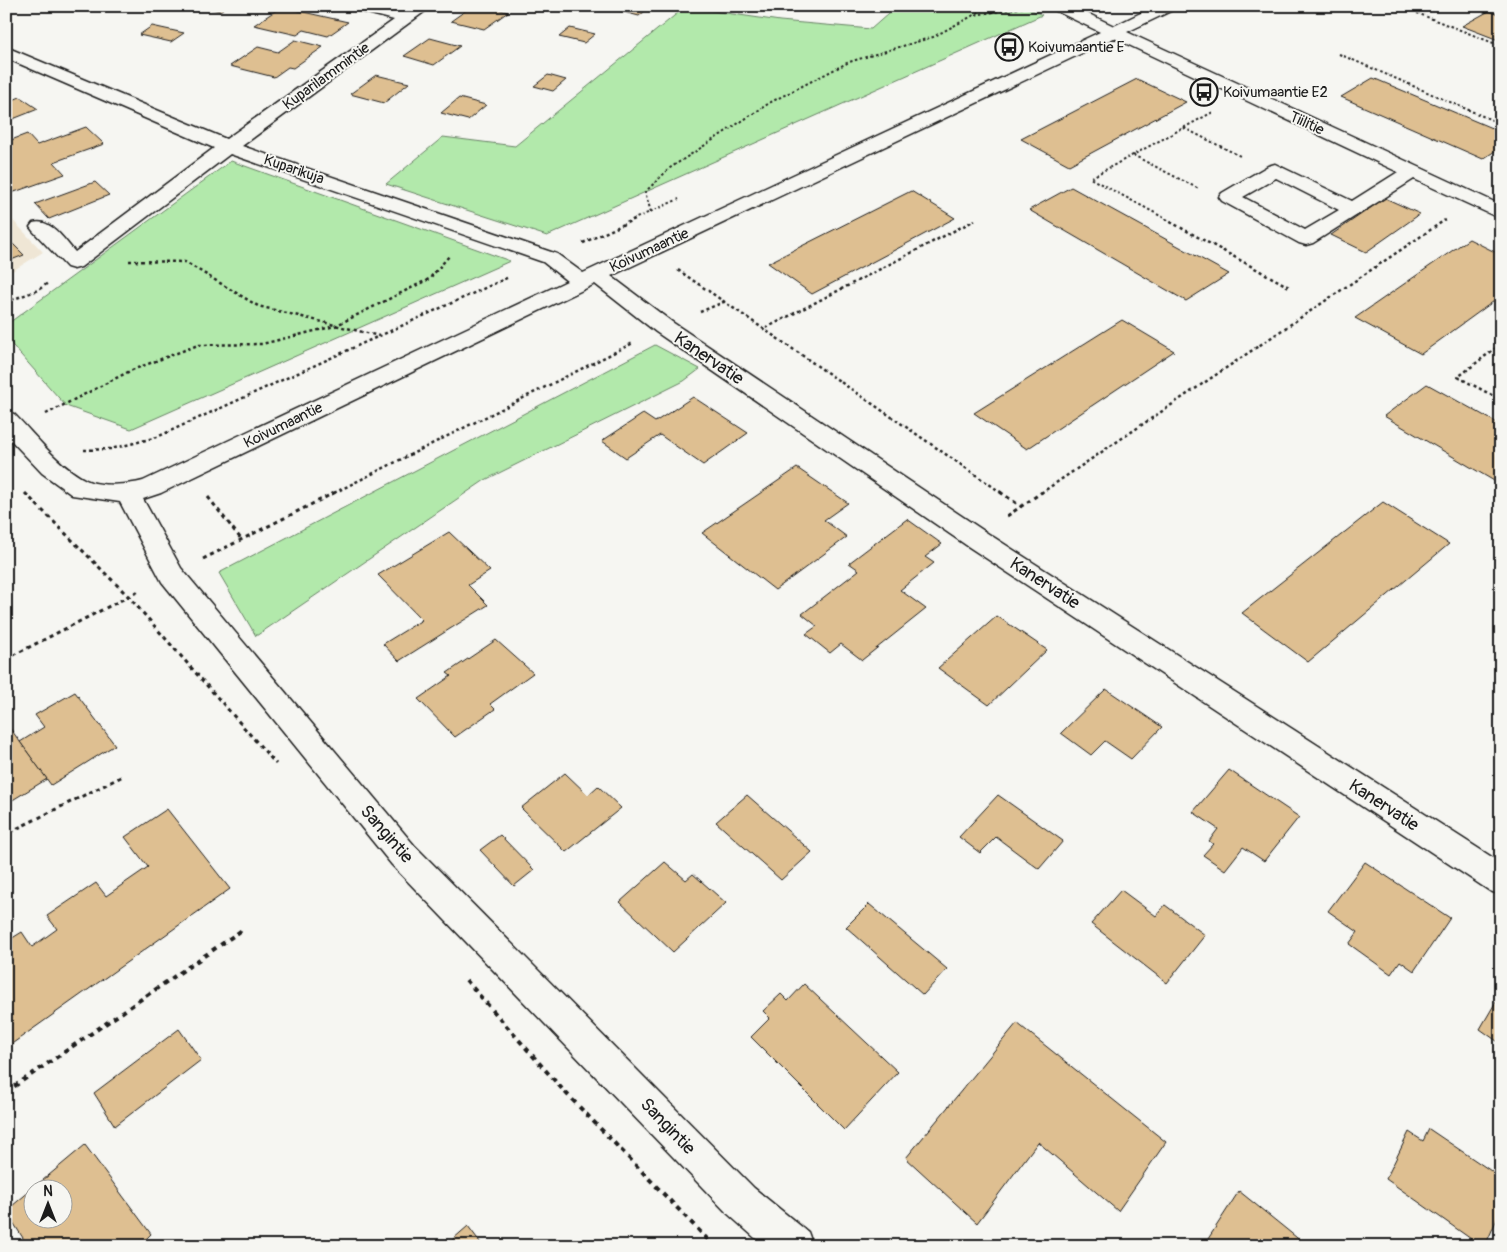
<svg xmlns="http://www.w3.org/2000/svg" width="1507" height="1252" font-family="Pangolin,sans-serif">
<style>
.built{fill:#efe6d5}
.green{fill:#b2e9ab;stroke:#678264}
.building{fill:#debf91;stroke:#1c1c1c;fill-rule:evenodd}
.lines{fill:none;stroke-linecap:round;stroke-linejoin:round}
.minor-casing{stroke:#1c1c1c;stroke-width:3}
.path-far3{stroke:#1c1c1c;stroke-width:2;stroke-dasharray:2.5 2.5;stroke-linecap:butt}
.path-far2{stroke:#1c1c1c;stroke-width:2.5;stroke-dasharray:3 3;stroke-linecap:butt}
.path-far1{stroke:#1c1c1c;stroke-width:3;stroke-dasharray:4 4;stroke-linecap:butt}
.path{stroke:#1c1c1c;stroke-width:4;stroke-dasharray:5 5;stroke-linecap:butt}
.minor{fill:#f6f6f2;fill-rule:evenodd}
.labels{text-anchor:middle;stroke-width:4;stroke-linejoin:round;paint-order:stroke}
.far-poi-label{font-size:15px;fill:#1c1c1c;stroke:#f6f6f2;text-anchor:start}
.far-street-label{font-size:15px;fill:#1c1c1c;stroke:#f6f6f2}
.street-label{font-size:18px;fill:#1c1c1c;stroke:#f6f6f2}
</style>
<rect width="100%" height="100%" fill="#f6f6f2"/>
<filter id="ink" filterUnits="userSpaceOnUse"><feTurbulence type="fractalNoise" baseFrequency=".02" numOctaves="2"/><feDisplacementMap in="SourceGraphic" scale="10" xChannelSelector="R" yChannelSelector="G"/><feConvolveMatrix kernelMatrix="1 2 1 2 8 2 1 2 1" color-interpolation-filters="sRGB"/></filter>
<g filter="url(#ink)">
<path class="built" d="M6,213L43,252L6,275Z"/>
<g class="green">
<path d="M897,6H1024L1042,15L547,236L386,184L443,137L515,146L685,7L780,21L871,29Z"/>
<path d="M231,161L510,261L131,429L66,406L6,338V325Z"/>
<path d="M655,345L700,369L684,381L485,480L256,636L219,573Z"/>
</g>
<g class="building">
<path d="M199,6H227L220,11Z"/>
<path d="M472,6H485L508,12L484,29L451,21Z"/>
<path d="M616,6H651L639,16L612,9Z"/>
<path d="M281,7L348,22L328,36L304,30L297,35L254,25Z"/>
<path d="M1489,11L1501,15V41L1462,26Z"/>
<path d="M152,26L184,33L171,42L139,35Z"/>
<path d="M570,28L595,34L584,43L559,37Z"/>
<path d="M430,38L460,46L434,65L404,56Z"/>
<path d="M295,40L323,47L293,68L288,67L274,77L230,66L258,47L278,52Z"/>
<path d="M376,75L409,83L384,103L350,94Z"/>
<path d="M548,75L566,80L553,91L534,86Z"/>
<path d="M1373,78L1501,132V147L1483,159L1341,97Z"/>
<path d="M1137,79L1186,102L1069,165L1021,139Z"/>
<path d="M20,97L38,109L13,119L6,114V103Z"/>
<path d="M459,98L486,105L468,120L441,113Z"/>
<path d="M86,127L104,144L54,162L65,174L6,195V142L27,134L37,145Z"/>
<path d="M95,182L109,195L49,219L35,204Z"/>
<path d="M1071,187L1229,274L1186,301L1029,210Z"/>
<path d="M911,191L955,218L812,294L768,263Z"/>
<path d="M1385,198L1420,214L1366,252L1331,235Z"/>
<path d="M6,237L24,255L6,262Z"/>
<path d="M1469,239L1501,255V296L1421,354L1355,318Z"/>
<path d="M1122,320L1174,351L1027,449L974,413Z"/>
<path d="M1427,384L1501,425V485L1384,416Z"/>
<path d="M693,397L748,433L703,465L660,435L626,458L602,441L643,414L655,422Z"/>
<path d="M797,468L848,503L824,520L847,537L775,590L702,533Z"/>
<path d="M1383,502L1449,544L1308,662L1242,613Z"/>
<path d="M907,519L942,544L925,557L934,563L900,590L926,609L862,660L841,644L830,653L806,634L817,626L802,614L859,570L849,563Z"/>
<path d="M449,532L490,571L468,585L488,605L399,661L383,644L422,620L378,575Z"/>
<path d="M997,616L1047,650L989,705L938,668Z"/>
<path d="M496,640L533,673L490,704L495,709L455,737L418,699L451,676L447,673Z"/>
<path d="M1106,689L1162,727L1131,759L1105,741L1091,755L1061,733Z"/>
<path d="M75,692L115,745L51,785L20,742L44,727L35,715Z"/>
<path d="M7,724L47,779L6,804V725Z"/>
<path d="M1229,770L1299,817L1264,861L1243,847L1225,870L1203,855L1213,844L1209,841L1218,829L1193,812Z"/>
<path d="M565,773L588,795L598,786L621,808L566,852L521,808Z"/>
<path d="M747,795L812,852L781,880L716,822Z"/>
<path d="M998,795L1063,841L1039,869L996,837L980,853L959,837Z"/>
<path d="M167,809L230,889L6,1048V942L22,932L32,947L57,929L47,916L96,883L106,896L148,867L125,837Z"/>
<path d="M500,835L534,870L514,886L480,850Z"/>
<path d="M665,862L686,880L693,874L726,903L673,952L620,902Z"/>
<path d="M1365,862L1450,918L1414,971L1400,961L1391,974L1349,944L1358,932L1328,911Z"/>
<path d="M1121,890L1156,916L1165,905L1205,935L1167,983L1091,924Z"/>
<path d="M869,904L947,969L923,995L846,927Z"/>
<path d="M804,984L898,1072L844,1130L751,1037L770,1018L763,1011L781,994L788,1001Z"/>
<path d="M1501,993V1044L1480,1029Z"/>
<path d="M1017,1023L1166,1142L1118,1211L1038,1142L977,1223L906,1158Z"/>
<path d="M179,1029L201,1060L115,1126L94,1093Z"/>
<path d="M1429,1129L1500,1177L1495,1191L1501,1195V1210L1485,1246H1481L1386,1179L1409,1132L1423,1141Z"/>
<path d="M85,1145L151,1234L139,1246H28L6,1211ZM32,1190H62V1220H32Z"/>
<path d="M1239,1191L1307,1246H1216L1208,1239Z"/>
<path d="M468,1226L483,1246H445Z"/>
</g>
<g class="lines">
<g class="minor-casing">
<path id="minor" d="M350,6H380L405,12L413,6H432L242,146L557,254L583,273L1100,32L1052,9L1050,6H1072L1114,26L1155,6H1177L1175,9L1127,32L1501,205V219L1414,179L1313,243L1306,245L1299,243L1222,201L1219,197L1222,193L1268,166L1275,164L1352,201L1398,172L1114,38L611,276L672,322L984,531L1501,863V895L1490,891L966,545L656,332L595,284L161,493L143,499L181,568L414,845L754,1188L808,1232L813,1246H764L728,1214L392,865L162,582L120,502L72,495L42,473L6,435V412L14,414C36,436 58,466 86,480C100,487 129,485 143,481L567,281L543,262L230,154L81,267L74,269L67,267L33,231L30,227L33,223C51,218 64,240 75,252L214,148L6,58V47L226,139L394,20L352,9ZM1276,178L1339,210L1305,230L1243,197Z"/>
</g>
<g class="path-far3">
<path d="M977,13L989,6"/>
<path d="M1417,13L1501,46"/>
<path d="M1339,54L1501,124"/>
<path d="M1184,128L1240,156"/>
<path d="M1133,155L1199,189"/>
<path d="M651,212L645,192L670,168L771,102L849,62L933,37L974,15L1027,7"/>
<path d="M632,220L679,199"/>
<path d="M1168,220L1090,178L1213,112"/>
</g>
<g class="path-far2">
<path d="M1165,219L1291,288"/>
<path d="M583,243L635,219"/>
<path d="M129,261L185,262L258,306L379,336"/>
<path d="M678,270L1002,493"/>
<path d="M6,302L38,290L48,283"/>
<path d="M700,312L726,301"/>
<path d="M766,328L975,220"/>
<path d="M1501,344L1458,377L1501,400"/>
<path d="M6,379L14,388"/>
<path d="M46,414L132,370L198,345L262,344L335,326L429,279L450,255"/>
<path d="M84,450L111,449L157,437L509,277"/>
<path d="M334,493L633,343"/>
<path d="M1041,493L1445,220"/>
</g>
<g class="path-far1">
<path d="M1000,492L1022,507"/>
<path d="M25,493L128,596L276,764"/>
<path d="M208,497L241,539"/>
<path d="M1007,516L1042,492"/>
<path d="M203,559L336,492"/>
<path d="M6,659L139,591"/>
<path d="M10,832L123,776"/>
</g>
<g class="path">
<path d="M6,834L12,831"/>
<path d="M466,980L563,1090L714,1246"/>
<path d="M6,1092L242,930"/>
</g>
<use href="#minor" class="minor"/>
</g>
</g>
<defs>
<g id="bus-ring" transform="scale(1.4375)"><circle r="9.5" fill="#f6f6f2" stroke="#1c1c1c" stroke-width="1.5"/><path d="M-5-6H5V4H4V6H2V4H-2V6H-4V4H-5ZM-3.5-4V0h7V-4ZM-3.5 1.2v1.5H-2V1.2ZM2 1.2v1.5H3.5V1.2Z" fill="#1c1c1c"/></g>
</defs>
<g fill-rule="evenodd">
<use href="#bus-ring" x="1009" y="47"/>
<use href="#bus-ring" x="1204" y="92"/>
</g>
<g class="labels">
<g class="far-poi-label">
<text x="1028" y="52">Koivumaantie E</text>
<text x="1223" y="97">Koivumaantie E2</text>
</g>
<g class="far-street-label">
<text transform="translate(326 76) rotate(-36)" y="5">Kuparilammintie</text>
<text transform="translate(1307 123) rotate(25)" y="5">Tiilitie</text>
<text transform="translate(294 169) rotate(19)" y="5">Kuparikuja</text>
<text transform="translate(649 250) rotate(-25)" y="5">Koivumaantie</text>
<text transform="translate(283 425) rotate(-26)" y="5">Koivumaantie</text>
</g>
<g class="street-label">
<text transform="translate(709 358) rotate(34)" y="6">Kanervatie</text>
<text transform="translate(1045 583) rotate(33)" y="6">Kanervatie</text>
<text transform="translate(1384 805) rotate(33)" y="6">Kanervatie</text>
<text transform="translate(387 834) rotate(49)" y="6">Sangintie</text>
<text transform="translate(668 1126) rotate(46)" y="6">Sangintie</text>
</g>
</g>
<rect width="1507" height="1252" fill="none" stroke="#f6f6f2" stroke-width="25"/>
<rect x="12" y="12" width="1482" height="1227" fill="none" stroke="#1c1c1c" stroke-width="2" filter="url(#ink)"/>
<g transform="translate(48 1204)"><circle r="24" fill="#f6f6f2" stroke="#9f9f9c"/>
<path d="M0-4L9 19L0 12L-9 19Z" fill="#1c1c1c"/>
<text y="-8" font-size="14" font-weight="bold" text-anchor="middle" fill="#1c1c1c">N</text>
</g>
</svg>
